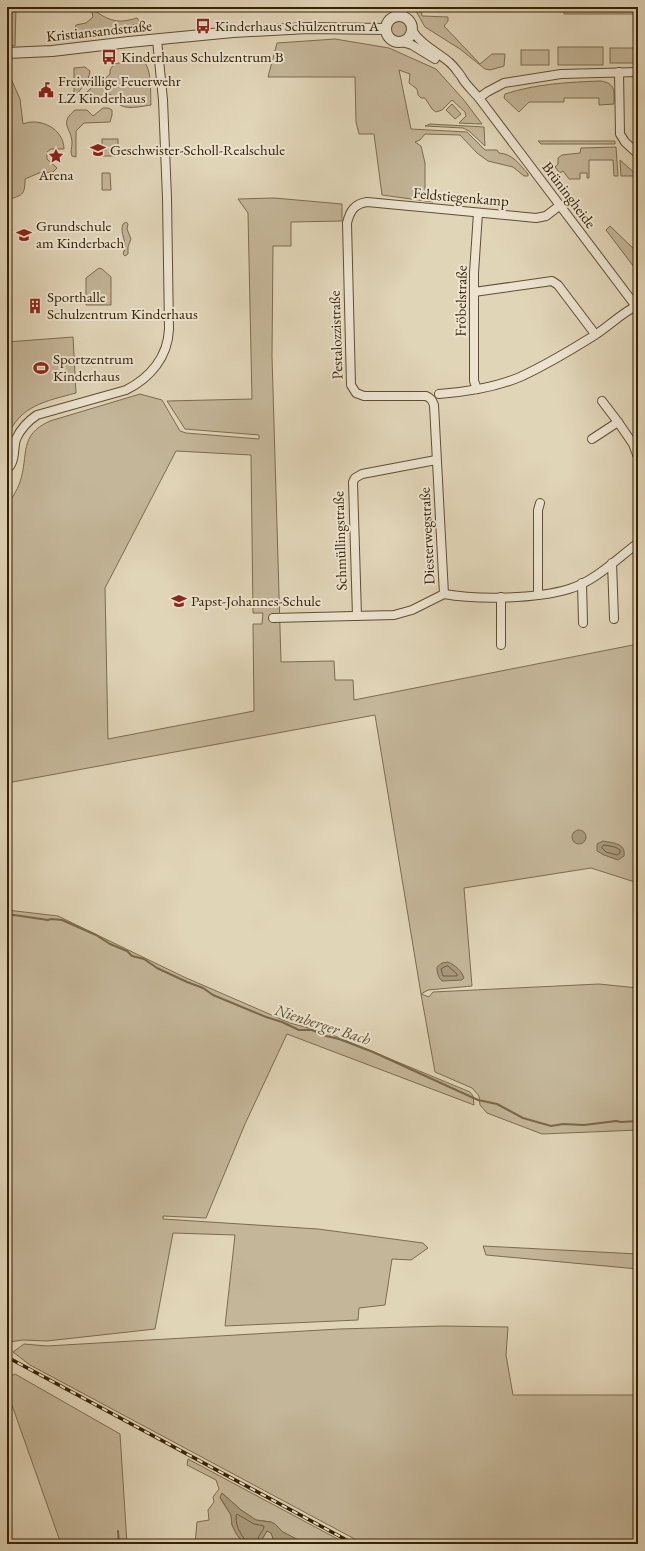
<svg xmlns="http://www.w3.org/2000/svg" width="645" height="1551" font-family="'EB Garamond',serif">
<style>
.green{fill:#c4b699;stroke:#7c6c4e;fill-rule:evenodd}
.water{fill:#a7987a;stroke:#79684a}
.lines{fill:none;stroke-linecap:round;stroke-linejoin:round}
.shore{stroke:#6e5c3e;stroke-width:1}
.stream{stroke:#79684a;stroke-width:2}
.minor-casing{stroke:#604e30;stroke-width:10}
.tertiary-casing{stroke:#604e30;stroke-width:12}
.minor{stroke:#ece4d1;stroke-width:8}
.tertiary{stroke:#ece4d1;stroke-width:10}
.rail-casing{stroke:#352102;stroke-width:3.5}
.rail{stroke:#ece4d1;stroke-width:2;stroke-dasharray:6;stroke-linecap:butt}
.labels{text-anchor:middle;stroke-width:4;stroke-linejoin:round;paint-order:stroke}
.poi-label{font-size:15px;fill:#352102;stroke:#ece4d1;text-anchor:start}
.street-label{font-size:15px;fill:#352102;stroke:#ece4d1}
.water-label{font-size:16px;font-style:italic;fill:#5d4b2c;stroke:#ece4d1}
</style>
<rect width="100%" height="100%" fill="#e1d5b8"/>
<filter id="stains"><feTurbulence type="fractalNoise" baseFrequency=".005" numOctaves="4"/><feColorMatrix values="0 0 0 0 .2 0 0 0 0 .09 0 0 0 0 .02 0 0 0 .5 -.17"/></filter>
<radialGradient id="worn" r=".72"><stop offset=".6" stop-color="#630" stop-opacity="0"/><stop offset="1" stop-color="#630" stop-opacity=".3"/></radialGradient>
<g class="green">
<path d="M7,7H16L15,46L7,45Z"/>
<path d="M91,7H94V10C109,21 118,24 137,18L141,24L128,25L124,29L82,34L78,32L75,29L76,25L86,23L93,17Z"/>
<path d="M416,7H421L422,16L448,17V21L444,26L480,64L492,54H505L504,66L490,70L485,69L460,49L425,27L417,13Z"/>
<path d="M638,9V14H564V10Z"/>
<circle cx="399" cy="29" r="9"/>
<path d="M335,39L389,48L436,69L463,99L482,124L459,123L466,116L465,112L452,100L442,110L436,112L432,109L425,98H421L418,95L417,89L409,83L410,74L399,70L411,129L467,132L485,150H497L499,153C513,154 519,164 528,174V176H524L513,167L488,161L477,153L460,135L425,134L420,140L415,142L421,146L425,163V195H433V202L382,195L374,134H359L356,122L355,77H268L277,43Z"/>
<rect x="558" y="47" width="45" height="18"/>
<rect x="610" y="48" width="28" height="15"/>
<rect x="521" y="50" width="28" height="15"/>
<path d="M140,59C153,64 150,93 151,105C143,106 124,111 118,103C115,99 115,96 109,94L93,104H83L81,102V98L96,83H100L110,74V70L114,64Z"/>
<path d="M85,67L90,71L88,81L74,97V68Z"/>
<path d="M7,70L20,99L23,124C40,117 64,129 64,149H51L47,152V159L57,168L53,172L39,173L25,179C25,196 22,195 7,200Z"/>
<path d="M601,81C616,84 614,91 614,104L599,105V98H564V102H529L519,112L504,98L505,94C535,84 569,82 601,81Z"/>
<path d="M452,104L461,114L455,119L446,110Z"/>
<path d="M103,108H108L112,110V115L110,122L84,123L76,131V157L72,156C70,151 72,148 72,143C72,128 58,124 75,110H87L93,116Z"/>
<path d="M430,124L484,127L485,146L469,131L463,128L425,126Z"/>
<rect x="102" y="139" width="16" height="17"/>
<path d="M538,141H615V144H541Z"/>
<path d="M616,147L618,176H614L613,160H589V178H587V173H580V179H569L563,171L560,173L555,167L558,164V158L562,155L580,153L581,148Z"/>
<path d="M620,160L638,176H621Z"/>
<path d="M102,173H110L111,190H102Z"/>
<path d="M274,198L342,204V221L291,222V246H273L272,356L281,662L334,661L335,680H353L354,700L638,644V883L591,868L464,888L472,986L428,990L421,994L429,997L433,992L599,984L638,988V1130L542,1134L487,1113L480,1105L479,1096L472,1088L435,1072L421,994L375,715L7,783V507C11,499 17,491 20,482C29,455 18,435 50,421L140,394L162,400L180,431L186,433L259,439V435L185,429L167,401L252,399L248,213L238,199ZM176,451L251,455L253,613H263L262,624H253L254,711L108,739L105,588Z"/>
<path d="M126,222L128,224L127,229L131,239L128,247V254L125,256L123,254C129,242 119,234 123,224Z"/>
<path d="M610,226L638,253V270L637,271L606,230Z"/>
<path d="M99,268L102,269L111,277V305H86V278Z"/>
<path d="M73,337L76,393C47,401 19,405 7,438V342Z"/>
<path d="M7,910L58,916L184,977L290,1023L330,1034L470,1092L473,1096L474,1105L287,1034L245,1124L206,1218L163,1216V1219L318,1229L423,1243L428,1248L411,1260L392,1259L385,1305L359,1308L358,1320L225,1326L235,1235L173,1233L155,1329L47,1341L23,1340L9,1342L7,1345Z"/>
<path d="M483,1246L638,1254V1269L486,1255Z"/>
<path d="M443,1326L508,1327L506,1355L513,1395H638V1544H364L30,1365L13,1352L24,1344L47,1346L339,1329Z"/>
<path d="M15,1374L120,1434L127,1544H61L7,1391L11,1376Z"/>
<path d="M188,1459L347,1544H301L300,1541L283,1532L275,1524L271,1522L256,1520L241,1510L222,1493L220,1498L231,1515L232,1525L237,1535L245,1544H195L197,1522L209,1520L208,1510L214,1502L213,1497L219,1489L216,1480L187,1465Z"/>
<path d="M267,1531L271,1533L273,1538L272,1543L264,1544L261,1541Z"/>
</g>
<g class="water">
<circle cx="579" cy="837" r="7"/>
<path d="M603,841C613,843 626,843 624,856L618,860L604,855L597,851V844Z"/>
<path d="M448,962C455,965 462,971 464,978L462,980L442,981C438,977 437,973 437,967L442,963Z"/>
<path d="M222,1493L241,1510L256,1520L271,1522L275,1524L283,1532L300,1541L301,1544H270L273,1538L271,1533L267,1531L261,1541L264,1544H245L237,1535L232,1525L231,1515L220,1497Z"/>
</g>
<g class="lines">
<g class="shore">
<path d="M604,845L615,847L620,850V853L617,855L606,852L602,848Z"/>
<path d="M448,966L457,974V976H443L441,969L444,967Z"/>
<path d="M247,1544C246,1539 242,1537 240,1532C237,1527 236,1522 236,1516L237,1514L254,1524L264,1526C264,1532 255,1536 259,1544"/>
</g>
<g class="stream">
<path d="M7,914L48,920L51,919L62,920L96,935L110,944L127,951L132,956L144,959L157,968L187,982L203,988L213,995L266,1017L282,1022L299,1030H312L326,1036L339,1039L373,1052L478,1100L497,1104L523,1118L551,1126L563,1124L584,1125L616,1121L621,1122L638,1121"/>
<path d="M118,1531L119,1544"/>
</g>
<g class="minor-casing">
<g id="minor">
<path d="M412,30C421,45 436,51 449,62C454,66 457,71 461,76C465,84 473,91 479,98L638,309"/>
<path d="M402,42L412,45L435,59"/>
<path d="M619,72L620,134L625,142L638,154"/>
<path d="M479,98L487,92L504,83L561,74L638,72"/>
<path d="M474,292L552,281L558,285L595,334"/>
<path d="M477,389L474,381V273L478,213"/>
<path d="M439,394C466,392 494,388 520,377C546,365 571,350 595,335C609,326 623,312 638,305"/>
<path d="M602,401L618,422"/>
<path d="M592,439L618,422L633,444L638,457"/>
<path d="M7,469C16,462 13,449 16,439C21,428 28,421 37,415L126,390C150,378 168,357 169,329L167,198L163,100L157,40"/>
<path d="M612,563L614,619"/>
<path d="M582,583L583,623"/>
<path d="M444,594C478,600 536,599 569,589C594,582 618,558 638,543"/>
<path d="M538,595V510L540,503"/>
<path d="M501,597V645"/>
<path d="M357,616L353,482L355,478L362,474L436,460"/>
<path d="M273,618L394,615L412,610L444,594L434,405C432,400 431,398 426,396H364L356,393L351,385L347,223C350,211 354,204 367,202L536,218L546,216L559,206"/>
</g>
</g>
<g class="tertiary-casing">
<g id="tertiary">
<circle cx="399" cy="29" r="13"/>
<path d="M7,53L52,51L129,42L233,32L308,28L386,29"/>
</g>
</g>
<use href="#minor" class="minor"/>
<use href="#tertiary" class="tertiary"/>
<g class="rail-casing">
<path id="rail" d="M7,1357L354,1544"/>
</g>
<use href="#rail" class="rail"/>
</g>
<defs>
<g id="bus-bare" transform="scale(1.2)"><path d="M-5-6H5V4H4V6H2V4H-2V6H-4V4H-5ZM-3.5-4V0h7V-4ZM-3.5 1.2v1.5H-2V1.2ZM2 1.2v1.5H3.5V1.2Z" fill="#8f2418" stroke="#ece4d1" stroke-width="2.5" paint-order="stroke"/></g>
<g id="civic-bare" transform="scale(1.2)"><path d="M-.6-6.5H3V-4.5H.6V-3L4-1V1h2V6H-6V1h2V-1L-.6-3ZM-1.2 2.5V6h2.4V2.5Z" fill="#8f2418" stroke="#ece4d1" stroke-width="2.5" paint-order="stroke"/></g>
<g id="school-bare" transform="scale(1.2)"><path d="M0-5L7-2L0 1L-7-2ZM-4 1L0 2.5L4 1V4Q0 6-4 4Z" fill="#8f2418" stroke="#ece4d1" stroke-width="2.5" paint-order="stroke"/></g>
<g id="sight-bare" transform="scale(1.2)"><path d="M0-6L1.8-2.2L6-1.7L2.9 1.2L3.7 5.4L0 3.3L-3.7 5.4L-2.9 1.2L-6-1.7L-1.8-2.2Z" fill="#8f2418" stroke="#ece4d1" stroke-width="2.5" paint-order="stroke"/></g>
<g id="building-bare" transform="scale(1.2)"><path d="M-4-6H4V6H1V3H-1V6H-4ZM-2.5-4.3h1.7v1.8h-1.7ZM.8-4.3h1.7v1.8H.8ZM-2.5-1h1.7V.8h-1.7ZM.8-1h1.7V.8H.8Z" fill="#8f2418" stroke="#ece4d1" stroke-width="2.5" paint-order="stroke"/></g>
<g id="stadium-bare" transform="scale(1.2)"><path d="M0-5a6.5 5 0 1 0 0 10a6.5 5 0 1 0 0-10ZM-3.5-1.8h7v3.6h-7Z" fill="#8f2418" stroke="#ece4d1" stroke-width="2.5" paint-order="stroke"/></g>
</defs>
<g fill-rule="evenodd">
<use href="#bus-bare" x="203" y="26"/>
<use href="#bus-bare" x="109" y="57"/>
<use href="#civic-bare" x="46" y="90"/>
<use href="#school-bare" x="98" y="150"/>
<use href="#sight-bare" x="56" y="156"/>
<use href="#school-bare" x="24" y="235"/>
<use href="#building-bare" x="35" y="306"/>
<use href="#stadium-bare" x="41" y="368"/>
<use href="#school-bare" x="179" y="601"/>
</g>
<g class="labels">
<g class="poi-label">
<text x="215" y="31">Kinderhaus Schulzentrum A</text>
<text x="121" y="62">Kinderhaus Schulzentrum B</text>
<text x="58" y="86">Freiwillige Feuerwehr<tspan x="58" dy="17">LZ Kinderhaus</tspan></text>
<text x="110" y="155">Geschwister-Scholl-Realschule</text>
<text x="56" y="180" text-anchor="middle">Arena</text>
<text x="36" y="231">Grundschule<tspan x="36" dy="17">am Kinderbach</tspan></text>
<text x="47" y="302">Sporthalle<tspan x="47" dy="17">Schulzentrum Kinderhaus</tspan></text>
<text x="53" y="364">Sportzentrum<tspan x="53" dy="17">Kinderhaus</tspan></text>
<text x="191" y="606">Papst-Johannes-Schule</text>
</g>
<g class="street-label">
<text transform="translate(99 31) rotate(-6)" y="5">Kristiansandstraße</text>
<text transform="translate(569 195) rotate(53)" y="5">Brüningheide</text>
<text transform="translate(461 197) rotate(5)" y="5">Feldstiegenkamp</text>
<text transform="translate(461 301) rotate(-89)" y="5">Fröbelstraße</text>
<text transform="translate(336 335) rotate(-92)" y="5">Pestalozzistraße</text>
<text transform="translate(427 536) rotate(-93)" y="5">Diesterwegstraße</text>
<text transform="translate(340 541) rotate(-92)" y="5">Schmüllingstraße</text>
</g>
<g class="water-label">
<text transform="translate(323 1024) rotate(18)" y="6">Nienberger Bach</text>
</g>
</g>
<rect width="645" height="1551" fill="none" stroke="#e1d5b8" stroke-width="24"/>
<rect x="8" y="8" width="629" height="1535" fill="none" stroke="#352102" stroke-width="2"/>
<rect x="12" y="12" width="621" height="1527" fill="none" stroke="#352102"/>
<rect width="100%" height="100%" filter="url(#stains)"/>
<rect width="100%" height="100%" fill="url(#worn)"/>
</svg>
